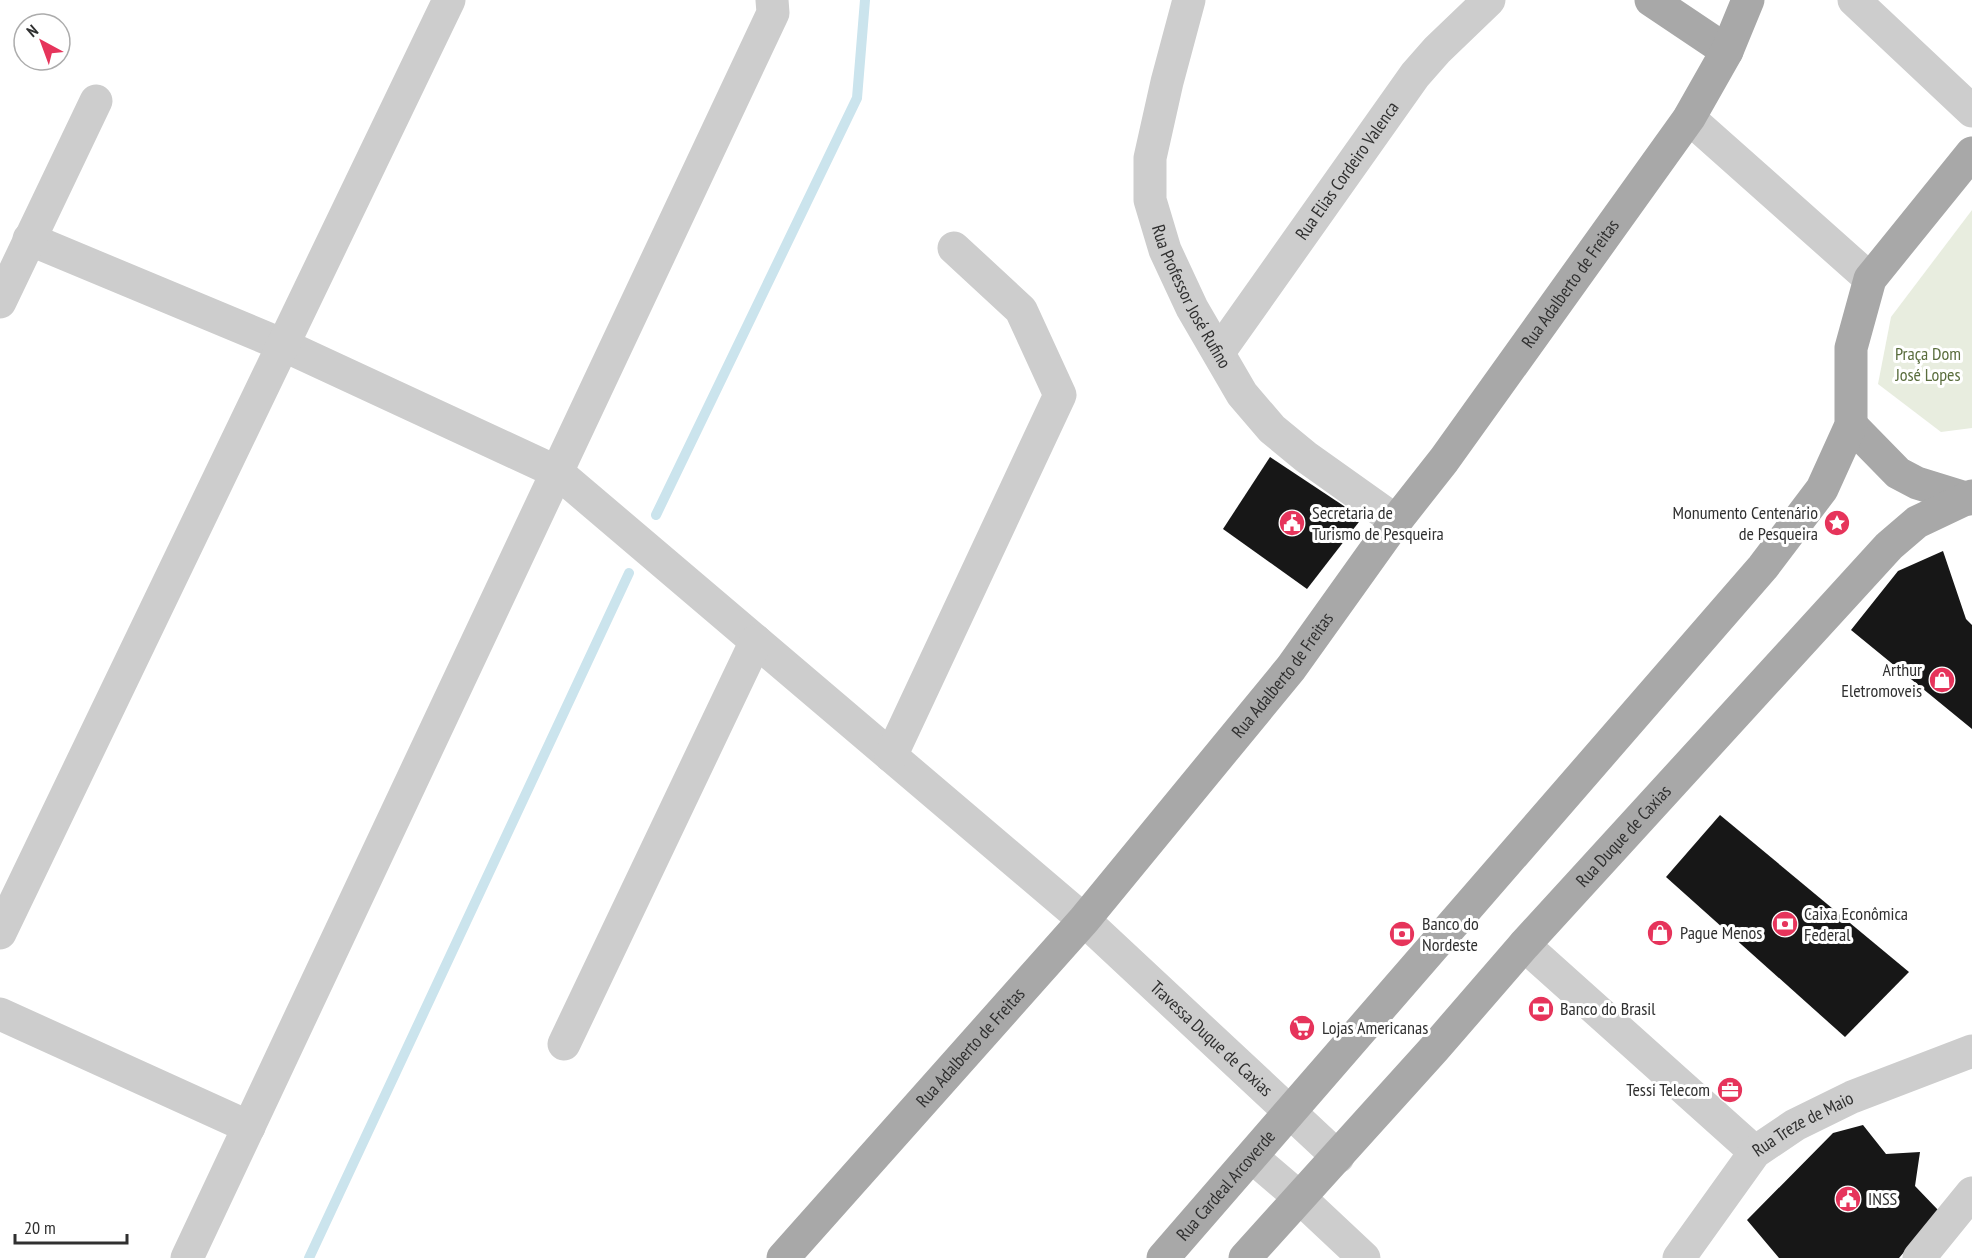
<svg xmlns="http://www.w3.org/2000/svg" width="1972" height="1258" font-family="'PT Sans Narrow',sans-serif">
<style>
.green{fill:#e8eddf}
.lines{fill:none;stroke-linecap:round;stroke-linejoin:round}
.stream{stroke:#cbe4ed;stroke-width:10}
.building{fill:#171717}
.minor{stroke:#cdcdcd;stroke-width:33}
.major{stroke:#a8a8a8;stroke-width:33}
.labels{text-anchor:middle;stroke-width:6;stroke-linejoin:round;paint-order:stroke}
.street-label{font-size:18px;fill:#303030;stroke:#fff}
.park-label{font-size:18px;fill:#5a6d3d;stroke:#fff}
.poi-label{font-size:18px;fill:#303030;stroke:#fff;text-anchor:start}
</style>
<rect width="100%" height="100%" fill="#fff"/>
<path class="green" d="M1972,210V428L1941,432L1878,384L1891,317Z"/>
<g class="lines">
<g class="stream">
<path d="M656,515L857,98L865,0"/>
<path d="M309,1258L629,573"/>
</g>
</g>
<g class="building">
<path d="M1270,457L1362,518L1307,589L1223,529Z"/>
<path d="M1943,551L1966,619L1972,625V729L1851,630L1898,571Z"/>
<path d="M1720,815L1909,972L1845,1037L1666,877Z"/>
<path d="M1863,1125L1886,1154L1920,1152L1915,1186L1939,1211L1899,1258H1779L1747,1220L1833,1133Z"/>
</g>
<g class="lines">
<g class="minor">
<path id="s1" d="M1189,0L1167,82L1150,158V200L1165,250L1192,308L1242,394L1272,429L1306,457L1396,521"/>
<path d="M1854,0L1972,111"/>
<path d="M1689,118L1870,279"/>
<path id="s2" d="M29,239L283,345L557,472L1084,920L1338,1157"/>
<path d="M0,302L96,101"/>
<path id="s3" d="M1219,352L1415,75L1437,50L1489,0"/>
<path d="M891,756L1060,395L1021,310L954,248"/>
<path d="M0,933L449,0"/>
<path d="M1524,945L1755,1152"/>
<path d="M0,1014L249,1127"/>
<path d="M564,1044L756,641"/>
<path d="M1252,1157L1300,1198L1364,1258"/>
<path d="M187,1258L773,13L772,0"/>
<path id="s4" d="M1679,1258L1755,1152L1795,1125L1852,1097L1972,1051"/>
<path d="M1919,1258L1972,1193"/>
</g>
<g class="major">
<path d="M1651,0L1727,51"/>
<path d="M1851,425L1898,473L1917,483L1969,499"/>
<path id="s5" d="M783,1258L1084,920L1291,668L1396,521L1444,460L1689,118L1727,51L1748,0"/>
<path id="s6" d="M1163,1258L1763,567L1822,489L1851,425V348L1870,279L1972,153"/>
<path id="s7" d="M1245,1258L1434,1049L1524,945L1889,546L1917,522L1972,496"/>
</g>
</g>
<defs>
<g id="civic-disc" transform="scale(1.35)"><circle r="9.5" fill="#e6345b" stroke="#fff"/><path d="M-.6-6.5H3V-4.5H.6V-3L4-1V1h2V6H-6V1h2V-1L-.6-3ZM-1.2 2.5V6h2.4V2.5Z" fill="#fff"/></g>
<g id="sight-disc" transform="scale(1.35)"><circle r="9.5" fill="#e6345b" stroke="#fff"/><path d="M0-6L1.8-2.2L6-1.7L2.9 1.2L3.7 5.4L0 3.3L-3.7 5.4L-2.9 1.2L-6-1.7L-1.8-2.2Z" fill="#fff"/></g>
<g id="shop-disc" transform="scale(1.35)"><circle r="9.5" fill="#e6345b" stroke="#fff"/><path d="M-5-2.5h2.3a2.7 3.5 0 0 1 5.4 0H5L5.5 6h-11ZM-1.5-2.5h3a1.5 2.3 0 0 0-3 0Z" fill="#fff"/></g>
<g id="bank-disc" transform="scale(1.35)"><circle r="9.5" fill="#e6345b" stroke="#fff"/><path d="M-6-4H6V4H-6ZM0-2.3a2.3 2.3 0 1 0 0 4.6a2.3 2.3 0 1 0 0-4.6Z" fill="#fff"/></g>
<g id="supermarket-disc" transform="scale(1.35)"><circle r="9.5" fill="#e6345b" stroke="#fff"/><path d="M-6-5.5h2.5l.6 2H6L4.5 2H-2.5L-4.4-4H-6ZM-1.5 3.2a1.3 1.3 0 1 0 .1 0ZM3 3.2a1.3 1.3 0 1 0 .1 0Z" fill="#fff"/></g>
<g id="office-disc" transform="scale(1.35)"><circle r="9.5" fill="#e6345b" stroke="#fff"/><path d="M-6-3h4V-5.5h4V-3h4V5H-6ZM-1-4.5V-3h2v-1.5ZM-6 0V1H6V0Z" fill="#fff"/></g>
</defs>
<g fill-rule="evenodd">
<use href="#civic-disc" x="1292" y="523"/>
<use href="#sight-disc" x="1837" y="523"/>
<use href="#shop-disc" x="1942" y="680"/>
<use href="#bank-disc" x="1785" y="924"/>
<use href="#shop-disc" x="1660" y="933"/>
<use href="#bank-disc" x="1402" y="934"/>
<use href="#bank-disc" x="1541" y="1009"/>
<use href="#supermarket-disc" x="1302" y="1028"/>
<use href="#office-disc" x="1730" y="1090"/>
<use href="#civic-disc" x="1848" y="1199"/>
</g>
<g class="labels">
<g class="street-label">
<text dy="6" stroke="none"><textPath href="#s3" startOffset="222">Rua Elias Cordeiro Valenca</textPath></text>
<text dy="6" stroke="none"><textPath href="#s5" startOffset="1254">Rua Adalberto de Freitas</textPath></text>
<text dy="6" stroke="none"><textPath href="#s1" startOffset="310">Rua Professor José Rufino</textPath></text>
<text dy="6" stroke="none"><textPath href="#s5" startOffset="768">Rua Adalberto de Freitas</textPath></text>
<text dy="6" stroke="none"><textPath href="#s7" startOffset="567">Rua Duque de Caxias</textPath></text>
<text dy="6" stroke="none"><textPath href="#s2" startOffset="1443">Travessa Duque de Caxias</textPath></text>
<text dy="6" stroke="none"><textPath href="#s5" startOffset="282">Rua Adalberto de Freitas</textPath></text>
<text dy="6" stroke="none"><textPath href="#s4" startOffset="186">Rua Treze de Maio</textPath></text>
<text dy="6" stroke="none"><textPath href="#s6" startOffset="96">Rua Cardeal Arcoverde</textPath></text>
</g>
<g class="park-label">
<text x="1928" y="360">Praça Dom<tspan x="1928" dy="21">José Lopes</tspan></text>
</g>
<g class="poi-label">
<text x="1312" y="519">Secretaria de<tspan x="1312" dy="21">Turismo de Pesqueira</tspan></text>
<text x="1818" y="519" text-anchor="end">Monumento Centenário<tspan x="1818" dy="21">de Pesqueira</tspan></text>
<text x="1922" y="676" text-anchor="end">Arthur<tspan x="1922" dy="21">Eletromoveis</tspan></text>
<text x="1804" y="920">Caixa Econômica<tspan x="1804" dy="21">Federal</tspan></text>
<text x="1422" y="930">Banco do<tspan x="1422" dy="21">Nordeste</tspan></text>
<text x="1680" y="939">Pague Menos</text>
<text x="1560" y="1015">Banco do Brasil</text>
<text x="1322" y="1034">Lojas Americanas</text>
<text x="1710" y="1096" text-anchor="end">Tessi Telecom</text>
<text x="1868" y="1205">INSS</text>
</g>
</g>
<g transform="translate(42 42) rotate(319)"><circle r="28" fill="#ffffff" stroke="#acacac" stroke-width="1.5"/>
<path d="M0-4.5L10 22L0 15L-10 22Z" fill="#e6345b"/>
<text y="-9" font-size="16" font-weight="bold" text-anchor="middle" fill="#303030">N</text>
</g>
<path d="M15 1234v9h112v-9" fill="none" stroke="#303030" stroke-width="3"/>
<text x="24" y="1234" font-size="18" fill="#303030" stroke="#ffffff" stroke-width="4.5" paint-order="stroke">20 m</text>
</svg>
